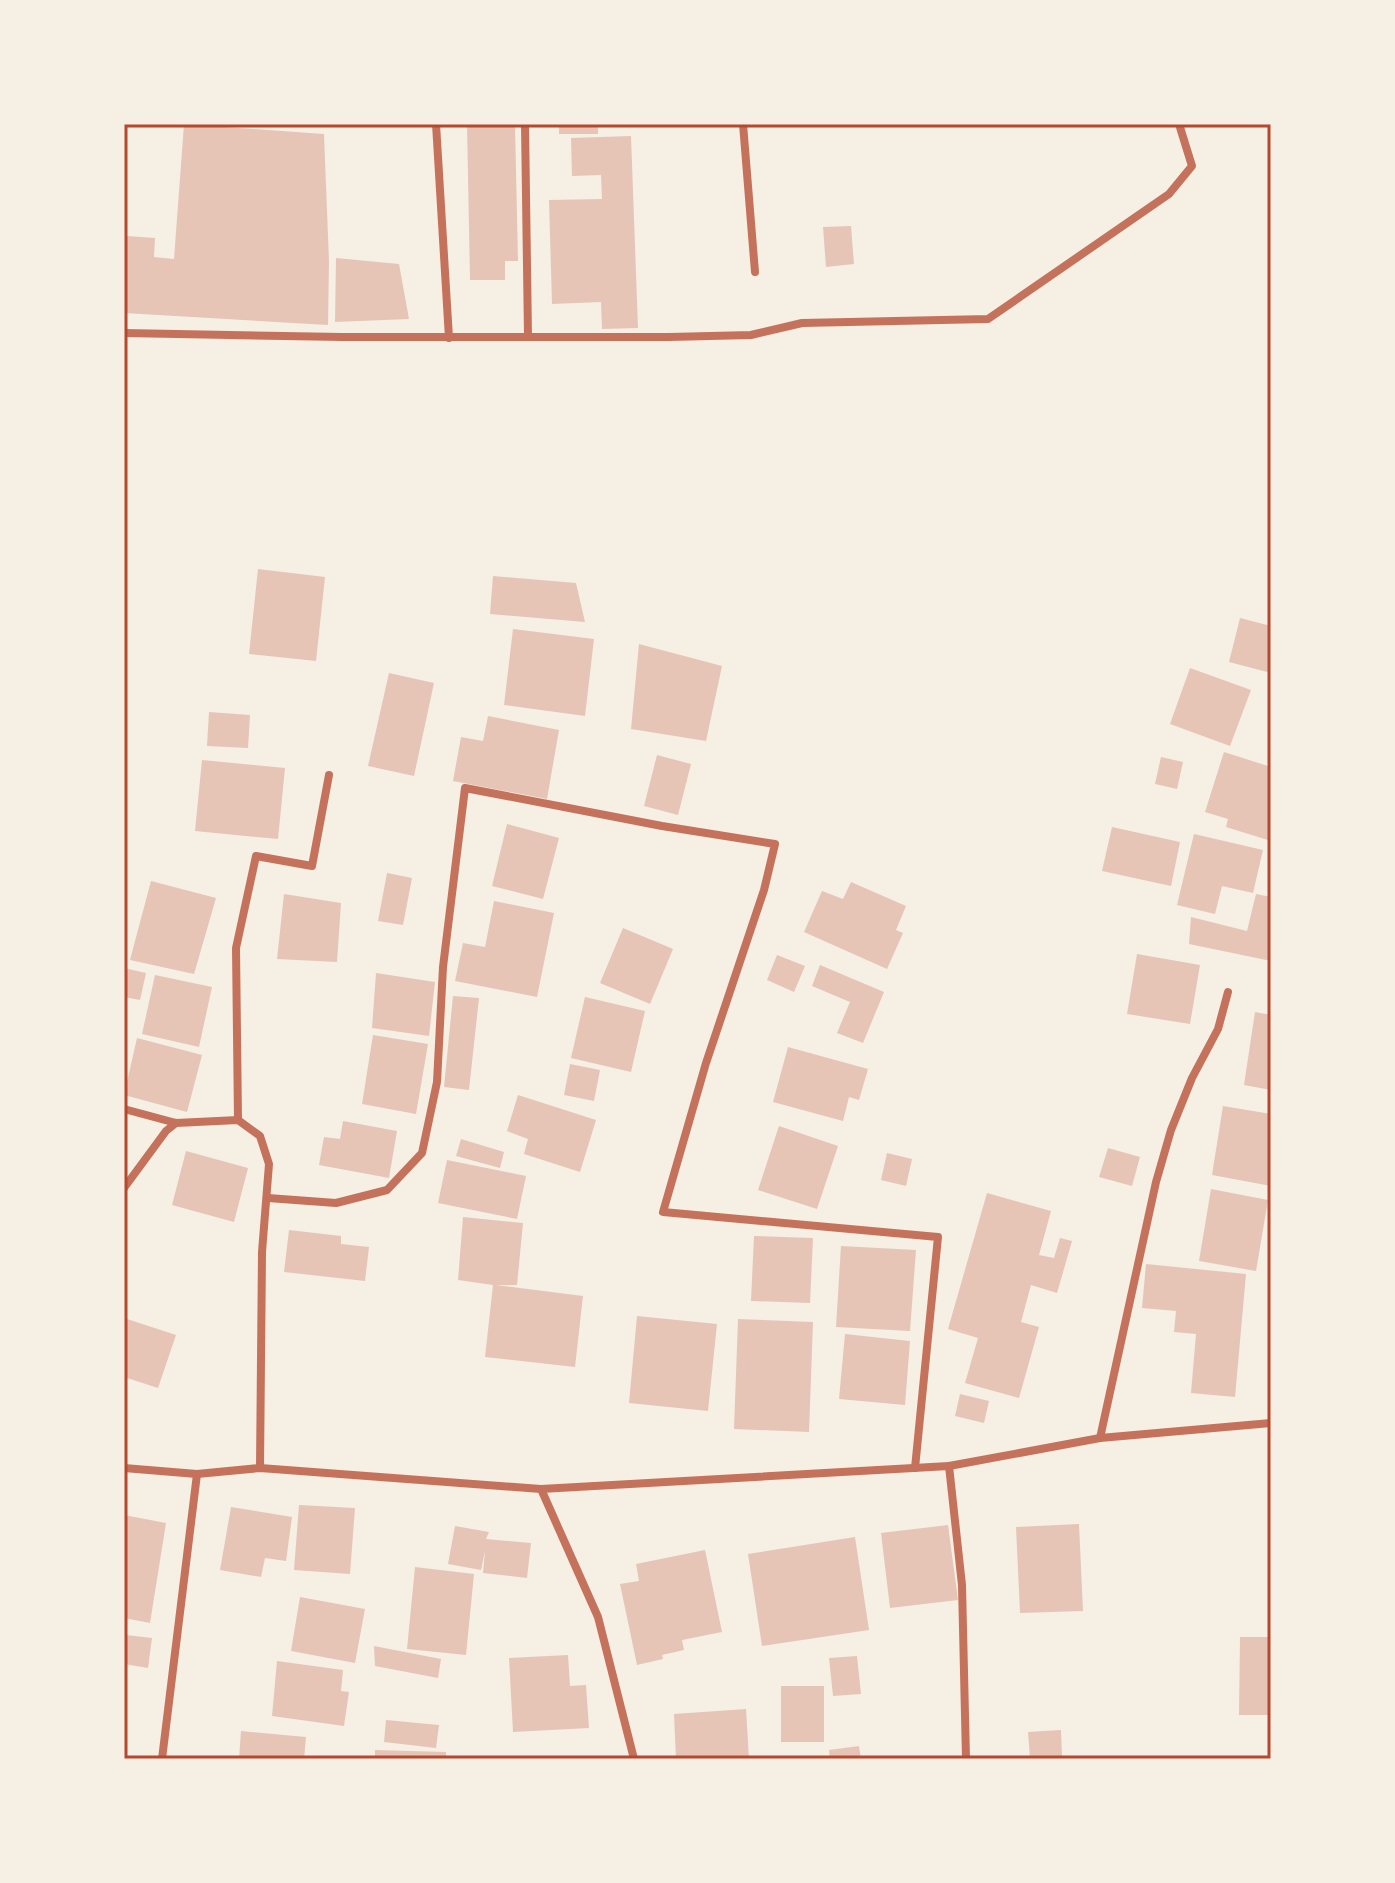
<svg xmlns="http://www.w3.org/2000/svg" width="1395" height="1883" font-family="'Public Sans',sans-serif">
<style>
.building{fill:#e6c5b7}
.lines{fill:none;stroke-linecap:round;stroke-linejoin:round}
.minor{stroke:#c5725c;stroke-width:8}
.neatline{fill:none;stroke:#b5482f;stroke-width:3}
</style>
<rect width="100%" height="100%" fill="#f6efe4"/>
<g class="building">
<path d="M184,124L324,134L329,261L328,325L124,313L127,236L155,238L154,257L174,259Z"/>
<path d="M467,124H515L518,261H505V280H470Z"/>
<rect x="559" y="124" width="39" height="10"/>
<path d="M631,136L638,328L602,329L601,302L552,304L549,200L602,199L601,175L572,176L571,138Z"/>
<path d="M851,226L854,264L826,267L823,227Z"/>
<path d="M336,258L399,264L409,319L335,322Z"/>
<path d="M258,569L325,577L316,661L249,654Z"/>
<path d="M493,576L576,583L585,622L490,614Z"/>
<path d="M1240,618L1271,626V673L1229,662Z"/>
<path d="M513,629L594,639L585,716L504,705Z"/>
<path d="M639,644L722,666L706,741L631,729Z"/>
<path d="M1190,668L1251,690L1230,746L1170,724Z"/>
<path d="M389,673L434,683L414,776L368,766Z"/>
<path d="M209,712L250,715L248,748L207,746Z"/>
<path d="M488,716L559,730L547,799L453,781L461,737L483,741Z"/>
<path d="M1224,752L1271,767V841L1226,827L1228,819L1205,812Z"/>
<path d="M657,755L691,764L678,815L644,806Z"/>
<path d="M1161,757L1183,762L1177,789L1155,784Z"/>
<path d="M202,760L285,768L278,839L195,831Z"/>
<path d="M507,824L559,838L543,899L492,886Z"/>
<path d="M1112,827L1180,842L1171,886L1102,871Z"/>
<path d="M1194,834L1263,850L1253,893L1222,886L1215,914L1177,905Z"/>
<path d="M387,873L412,878L403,925L378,921Z"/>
<path d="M151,881L216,898L194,974L130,960Z"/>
<path d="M851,882L906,906L896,930L903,933L887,969L804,932L822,891L843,899Z"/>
<path d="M284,894L341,903L337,962L277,959Z"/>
<path d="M1256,894L1271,897V961L1189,944L1191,917L1247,931Z"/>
<path d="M494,901L554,913L537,997L455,981L463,943L485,947Z"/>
<path d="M623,928L673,949L650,1004L600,983Z"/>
<path d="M1137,954L1200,965L1190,1024L1127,1014Z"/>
<path d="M777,955L805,966L794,992L767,980Z"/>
<path d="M820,965L884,992L863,1043L837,1033L850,1002L812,986Z"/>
<path d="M124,968L146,973L140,1000L124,997Z"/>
<path d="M376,973L435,982L429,1036L372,1028Z"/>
<path d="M155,975L212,987L199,1047L142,1034Z"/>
<path d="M453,996L479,998L469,1090L444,1087Z"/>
<path d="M585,997L645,1011L631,1072L571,1058Z"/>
<path d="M1255,1012L1271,1015V1090L1244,1085Z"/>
<path d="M373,1035L428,1044L416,1114L362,1104Z"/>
<path d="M137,1038L202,1055L187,1112L124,1095Z"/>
<path d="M788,1047L868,1069L859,1100L849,1097L843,1121L773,1102Z"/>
<path d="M570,1064L600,1070L594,1101L564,1095Z"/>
<path d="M518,1095L596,1120L580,1172L524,1154L528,1139L507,1131Z"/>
<path d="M1223,1106L1271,1114V1186L1212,1175Z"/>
<path d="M343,1121L397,1131L389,1178L319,1165L324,1137L340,1139Z"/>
<path d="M779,1126L838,1146L817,1209L758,1190Z"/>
<path d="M461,1139L504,1152L500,1168L456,1156Z"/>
<path d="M1108,1148L1140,1157L1132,1186L1099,1177Z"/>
<path d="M186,1151L248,1168L234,1222L172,1205Z"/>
<path d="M887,1153L912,1159L906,1186L881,1180Z"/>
<path d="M447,1160L526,1176L517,1219L438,1203Z"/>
<path d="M1211,1189L1268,1200L1256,1271L1199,1261Z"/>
<path d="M987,1193L1051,1211L1039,1255L1054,1258L1060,1238L1072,1241L1057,1293L1031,1285L1021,1322L1039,1327L1019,1398L965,1383L978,1338L948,1329Z"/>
<path d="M463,1217L523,1223L517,1285H496L583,1296L575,1367L485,1357L493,1285L458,1280Z"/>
<path d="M289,1230L341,1236V1244L369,1247L365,1281L284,1272Z"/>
<path d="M754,1236L813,1238L810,1303L751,1301Z"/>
<path d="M841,1246L916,1250L910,1331L836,1327Z"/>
<path d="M1146,1264L1246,1274L1235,1397L1191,1393L1196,1334L1174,1332L1176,1311L1142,1308Z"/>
<path d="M637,1316L717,1324L708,1411L629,1403Z"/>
<path d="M124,1318L176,1335L158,1388L124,1377Z"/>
<path d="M738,1319L813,1322L809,1432L734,1429Z"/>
<path d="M845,1334L910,1341L905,1405L839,1399Z"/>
<path d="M960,1394L989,1401L984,1423L955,1416Z"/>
<path d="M299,1505L355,1508L350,1574L294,1570Z"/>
<path d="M231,1507L292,1517L286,1561L265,1558L261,1577L220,1570Z"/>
<path d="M124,1515L166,1523L150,1623L124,1618Z"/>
<path d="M1079,1524L1083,1611L1020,1613L1016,1527Z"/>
<path d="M948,1525L958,1600L890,1608L881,1533Z"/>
<path d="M455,1526L489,1532L486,1539L531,1543L527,1578L483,1573L485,1551L481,1570L448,1564Z"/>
<path d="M855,1537L869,1630L762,1646L748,1554Z"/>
<path d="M705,1550L722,1632L682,1640L684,1650L662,1655L663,1659L637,1665L620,1584L639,1581L636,1564Z"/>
<path d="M415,1567L474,1574L466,1655L407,1649Z"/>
<path d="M300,1597L365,1609L355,1663L291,1651Z"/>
<path d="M126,1635L152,1638L148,1668L124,1664Z"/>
<path d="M1240,1637H1271V1715H1239Z"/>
<path d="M374,1646L441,1659L438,1678L375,1666Z"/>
<path d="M568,1655L570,1686L586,1685L589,1728L513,1732L509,1658Z"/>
<path d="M857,1656L861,1694L833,1696L829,1658Z"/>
<path d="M277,1661L343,1670L341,1691L349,1692L344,1726L272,1716Z"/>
<rect x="781" y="1686" width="43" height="56"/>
<path d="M746,1709L749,1759H676L674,1714Z"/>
<path d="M386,1720L439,1725L436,1748L384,1742Z"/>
<path d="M1061,1730L1062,1756L1030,1758L1028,1732Z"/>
<path d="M241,1731L306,1737L304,1759H239Z"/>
<path d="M859,1746L861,1759H830L829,1750Z"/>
<path d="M375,1750L446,1752V1759H375Z"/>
</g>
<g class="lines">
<g class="minor">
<path d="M436,124L449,338"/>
<path d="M525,124L528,337"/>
<path d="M743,124L755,272"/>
<path d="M124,333L342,337H669L751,335L802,323L988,319L1169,194L1192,166L1179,124"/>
<path d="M124,1109L176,1123L238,1120L260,1136L269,1164L262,1252L260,1468"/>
<path d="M238,1120L236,948L256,856L312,866L329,775"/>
<path d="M124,1188L166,1131L176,1123"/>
<path d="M268,1198L336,1203L387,1190L422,1153L437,1082L443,967L465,788L662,826L775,844L764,890L706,1063L663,1212L938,1237L915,1468"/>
<path d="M1100,1438L1156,1182L1171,1130L1192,1078L1218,1029L1228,992"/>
<path d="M949,1466L962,1585L966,1759"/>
<path d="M124,1468L197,1474L260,1468L541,1489L598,1617L634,1759"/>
<path d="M541,1489L949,1466L1100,1438L1271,1423"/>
<path d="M162,1759L197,1474"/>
</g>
</g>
<rect width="1395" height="1883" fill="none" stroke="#f6efe4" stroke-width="252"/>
<rect x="126" y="126" width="1143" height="1631" class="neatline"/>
</svg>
